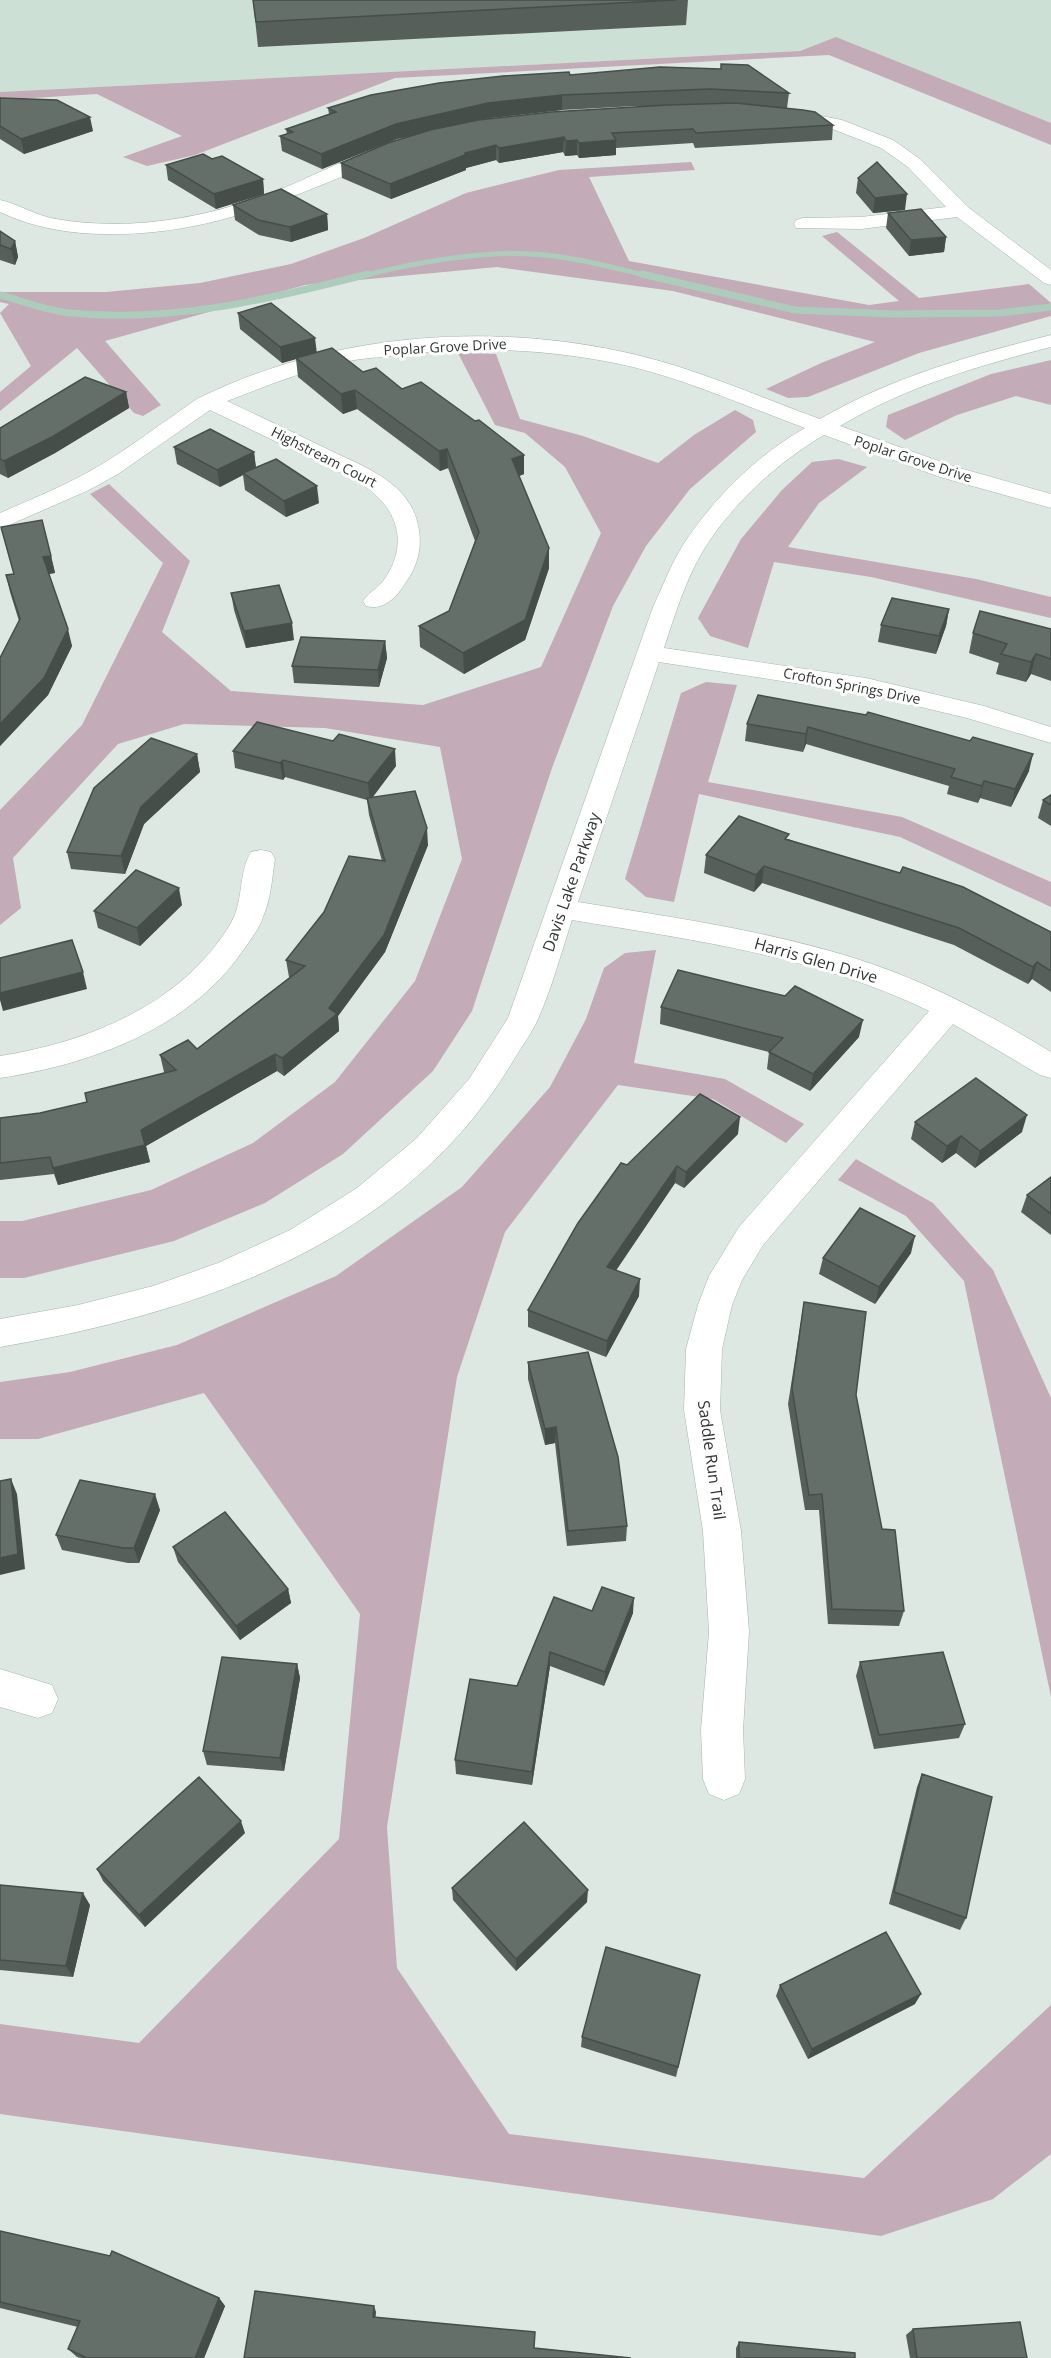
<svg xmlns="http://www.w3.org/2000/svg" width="1051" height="2358" font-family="'Open Sans',sans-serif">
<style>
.built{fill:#cce0d5}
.green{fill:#c3abb8}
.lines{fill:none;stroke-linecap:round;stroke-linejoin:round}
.stream-far1{stroke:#adcdbc;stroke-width:5}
.stream{stroke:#adcdbc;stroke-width:7}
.street-casing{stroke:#a8b4ae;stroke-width:1}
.street{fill:#fff;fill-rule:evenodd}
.wall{fill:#565f5a;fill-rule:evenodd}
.shaded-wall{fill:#464e4a}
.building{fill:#646f69;stroke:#464e4a;stroke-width:1.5}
.labels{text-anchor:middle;stroke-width:6;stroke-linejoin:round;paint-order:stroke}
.far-street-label{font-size:14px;fill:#313633;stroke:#fff}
.street-label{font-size:16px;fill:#313633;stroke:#fff}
</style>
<rect width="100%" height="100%" fill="#dce8e1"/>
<path class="built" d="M0,0H1051V123L836,37L800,51L0,92Z"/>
<g class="green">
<path d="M836,37L1051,123V145L829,55L395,78L195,155L147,166L123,157L182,136L97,94L0,100V92L800,51Z"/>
<path d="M691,162L695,170L589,177L629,261L869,305L899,301L822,236L837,232L919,298L1029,284L1051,303V316L919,353L808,397L788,398L766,389L821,363L875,342L673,291L497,267L305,285L105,341L161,405L143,416L134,413L77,348L0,411V392L31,366L0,313L9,304L0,302V292H106L200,283L291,264L364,238L466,193L559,170Z"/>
<path d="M458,353L496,354L520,419L583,436L658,463L694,435L735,410L753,420L756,432L690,489L646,546L613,606L552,768L472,1011L433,1071L343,1154L265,1203L174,1241L24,1278H0V1221H22L151,1190L253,1143L335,1082L415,981L462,859L440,747L325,728L184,724L118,744L13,858L21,908L0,925V810L82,725L163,563L90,494L109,484L190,561L162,632L231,691L423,705L541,667L601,533L565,467L525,433L495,425Z"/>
<path d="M1051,360V405L1016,396L957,415L905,440L886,427L888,415L991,374Z"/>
<path d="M838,459L867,467L819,503L788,547L976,579L1051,597V618L871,577L774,562L748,648L710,636L698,618L741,539L782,490L812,462Z"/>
<path d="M706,682L737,685L708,782L902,817L1051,882V907L900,837L699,794L674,902L646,897L625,879L681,693Z"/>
<path d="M656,950L634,1063L725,1079L804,1124L786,1143L713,1099L618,1085L505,1232L457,1377L387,1827L397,1968L509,2134L864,2178L1051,2005V2154L993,2199L881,2236L0,2114V2024L139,2043L339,1839L360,1614L204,1393L38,1439H0V1382L70,1372L177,1345L336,1276L462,1187L550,1087L586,1019L604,968L625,953Z"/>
<path d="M856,1159L933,1203L993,1270L1051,1398V1697L964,1281L906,1216L838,1180Z"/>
</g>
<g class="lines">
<path class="stream-far1" d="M362,276C414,263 477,251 531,254C571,256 610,267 649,276"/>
<g class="stream">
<path d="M642,274L795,310L894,314L1000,313L1051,307"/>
<path d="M0,295C23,301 47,311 71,313C172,323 271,299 368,274"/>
</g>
<g class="street-casing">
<g id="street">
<path d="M786,109L842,120L893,140L920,159L969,208L1051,270V285L1044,283L957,217L861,229L796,228L794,224L796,220L803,218L861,217L946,207L908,167L881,148L830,128L780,118L778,114L780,110Z"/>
<path d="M382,148L388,149L391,153L388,157C295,196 211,236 107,234C70,234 34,228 0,212V200C19,204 36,216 56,219C130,232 207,218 276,191C311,178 346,157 382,148Z"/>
<path d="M1051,335V347C978,366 905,387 840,426L956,467L1051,494V508L940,477L824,435C778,462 733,503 704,549C686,579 675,614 664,648L866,678L984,706L1051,727V743L967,718L866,694L659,662L578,902C671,917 764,930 854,958C924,980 989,1014 1051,1052V1078L1040,1075L953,1024L763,1245L742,1280L732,1305L722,1349L720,1410L741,1531L749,1632L743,1730L745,1779L739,1794L724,1800L709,1794L703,1779L701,1730L709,1632L703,1531L684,1410L686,1349L698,1305L709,1276L739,1227L929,1011C817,956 693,940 572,920C561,953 552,988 538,1019C531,1035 519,1050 510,1066C400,1246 197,1313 0,1347V1319L78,1305L153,1286L218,1263L290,1230L357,1188L417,1138L469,1079L508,1018L653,607C663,586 671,564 683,545C713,499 757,455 805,428C745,406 676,375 615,363C539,348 465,346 389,356C372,358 355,359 339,363C300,372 264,387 227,401C259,416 291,431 323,447C361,466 412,481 419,530C422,549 417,567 406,582C397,597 384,611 366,606L363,601C369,592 380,587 386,577C412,536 392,501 354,479L210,410L118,474L89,490L0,529V513C34,498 70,484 102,464C126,450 149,432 173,416C183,409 192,401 203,396C330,335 482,322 619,351C688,365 754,395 820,419C892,377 971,355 1051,335Z"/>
<path d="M261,850L271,852L275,859C272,878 271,899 263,917C259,929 251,939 244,949C190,1029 91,1064 0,1078V1056C89,1042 183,1004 231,923C244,901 238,873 251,852Z"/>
<path d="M0,1669L52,1685L58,1699L52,1713L38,1718L0,1707Z"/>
</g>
</g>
<use href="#street" class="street"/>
</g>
<g class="wall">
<path d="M253,0H688L686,25L258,47Z"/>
<path d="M570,75L789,93L787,108L833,125L832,140L695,148L693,143L616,148V155L579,158L577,155L565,156L563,152L499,163L496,160L466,168V170L391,199L342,178L341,163L413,135L397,139L322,169L282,151L280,136L287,134L286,129L329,114L328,108ZM636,106H651L483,119L562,110Z"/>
<path d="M0,98L93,131L24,154L0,139Z"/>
<path d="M212,159L263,179L264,194L216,209L168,180L166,165Z"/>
<path d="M858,178L905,210L873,213L856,193Z"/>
<path d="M233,205L327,214L328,230L291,242L259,235L235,220Z"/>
<path d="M888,213L946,237L944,252L909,256L886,228Z"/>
<path d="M0,231L15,241L18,257L15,265L0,260Z"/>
<path d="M238,313L316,352L402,389L524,474L519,476L549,568L525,640L464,674L420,647L419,626L449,611L475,541L448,468L440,471L357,409L343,414L298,377L296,359L282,363L240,329Z"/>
<path d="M126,392L129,408L55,453L8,478L0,474V428Z"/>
<path d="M174,447L254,452L256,468L319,503L286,517L245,490L243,475L220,487L177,464Z"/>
<path d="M51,556L55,573L49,574L72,646L48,695L0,746V658L19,621L10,592L6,575L13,574Z"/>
<path d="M231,593L294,640L246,648L234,610Z"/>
<path d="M949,609L946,626L936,654L878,642L881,625Z"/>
<path d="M1051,629V681L1031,674L1026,682L996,674L999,663L969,653L973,633Z"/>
<path d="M385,641L387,658L379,687L294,683L292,666Z"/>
<path d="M758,695L1029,771L1011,807L980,798L978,803L947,794L949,786L806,744L803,752L745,741L747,724Z"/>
<path d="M233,751L396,766L372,797L428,845L385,952L338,1016L339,1031L284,1076L277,1071L146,1146L150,1162L58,1185L54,1174L0,1180V1118L40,1113L87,1102L165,1073L164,1072L160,1055L197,1049L290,977H289L286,960L382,861L369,815L367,800L285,777L283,780L235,768Z"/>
<path d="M197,754L200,772L144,824L125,874L71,869L67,852Z"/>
<path d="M1051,795V826L1038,818L1043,800Z"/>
<path d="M788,839L1051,932V992L1032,979L1028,984L954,945L762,883L754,892L704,873L706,855Z"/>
<path d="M182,905L140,946L98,928L94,911Z"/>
<path d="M661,1007L859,1037L810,1091L767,1069L769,1052L660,1024Z"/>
<path d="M915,1122L1022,1132L975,1168L956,1153L942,1163L911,1139Z"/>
<path d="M738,1134L684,1188L675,1183L616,1270L639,1296L606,1357L528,1327V1310L627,1165Z"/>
<path d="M1051,1177V1235L1021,1212L1027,1195Z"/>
<path d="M911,1253L875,1304L819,1274L823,1258Z"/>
<path d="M804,1302L856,1395L882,1529L904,1611L899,1626L828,1624L819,1510H805L788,1404Z"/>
<path d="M528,1362L627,1526L626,1541L567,1546L555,1443L545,1445L528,1379Z"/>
<path d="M160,1510L139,1563H128L62,1550L56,1535Z"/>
<path d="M173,1547L288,1589L291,1603L240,1640L178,1562Z"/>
<path d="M554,1597L592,1611L633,1613L604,1686L550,1666L532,1785L456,1774L455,1760L517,1686Z"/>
<path d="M860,1662L965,1724L959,1738L874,1749L856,1676Z"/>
<path d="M297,1664L300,1678L284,1771L207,1765L203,1751Z"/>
<path d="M922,1774L966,1918L960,1930L889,1904L917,1787Z"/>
<path d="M245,1833L145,1927L103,1881L97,1869Z"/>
<path d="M0,1885L90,1905L73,1977L0,1970Z"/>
<path d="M452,1888L587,1902L516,1971L453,1900Z"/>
<path d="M700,1975L676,2077L581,2047L582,2037Z"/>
<path d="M780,1985L915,2004L808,2059L776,1996Z"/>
<path d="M0,2231L219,2298L225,2306L204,2358H80L77,2357L68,2349L78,2327L0,2308Z"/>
<path d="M913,2329L1027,2358H910L906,2335Z"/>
<path d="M739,2342L855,2358H736V2348Z"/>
</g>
<g class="shaded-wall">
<path d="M562,95V110L488,118L397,139L322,169L321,154L396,124L488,103Z"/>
<path d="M90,117L93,131L24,154L21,139Z"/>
<path d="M564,137L563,152L499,163V148Z"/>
<path d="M577,140V155L565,156L566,141Z"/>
<path d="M616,140V155L579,158V143Z"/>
<path d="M496,145V160L466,168V170L391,199L390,184L465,153Z"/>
<path d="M263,179L264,194L216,209L214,194Z"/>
<path d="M907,194L905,210L873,213L875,198Z"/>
<path d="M327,214L328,230L291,242L290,227Z"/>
<path d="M946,237L944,252L909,256L911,240Z"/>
<path d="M15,241L18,257L15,265L11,249Z"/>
<path d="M315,338L317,354L296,358V359L282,363L280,347Z"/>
<path d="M355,390L357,409L343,414L341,394Z"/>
<path d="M126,392L129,408L55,453L8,478L4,461Z"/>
<path d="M447,449L448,468L440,471L439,451Z"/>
<path d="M254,452L256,469L243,473V475L220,487L217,470Z"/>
<path d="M524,455V474L512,479V459Z"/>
<path d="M317,486L319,503L286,517L284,501Z"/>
<path d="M549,548V568L525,640L464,674L463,653Z"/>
<path d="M51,556L55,573L47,574L43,557Z"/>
<path d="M949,609L946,626L936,654L939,636Z"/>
<path d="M292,623L294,640L246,648L244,631Z"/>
<path d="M68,629L72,646L48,695L0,746V724Z"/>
<path d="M385,641L387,658L379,687L378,670Z"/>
<path d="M1036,654L1031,674L1026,682L1031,662Z"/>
<path d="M808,727L806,744L803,752L806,734Z"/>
<path d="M395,749L396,766L370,801L368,783Z"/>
<path d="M197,754L200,772L144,824L125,874L121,856L141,807Z"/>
<path d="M1033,754L1029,771L1011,807L1015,789Z"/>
<path d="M283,760L285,777L283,780L280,763Z"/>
<path d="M984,781L980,798L978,803L982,786Z"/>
<path d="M427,828L428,845L385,952L338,1016L339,1031L284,1076L282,1058L329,1008Z"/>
<path d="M764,866L762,883L754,892L756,875Z"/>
<path d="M179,888L182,905L140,946L137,928Z"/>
<path d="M1037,962L1032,979L1028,984L1033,967Z"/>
<path d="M83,972L87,989L3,1011L0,1000V993Z"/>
<path d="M863,1020L859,1037L810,1091L813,1074Z"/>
<path d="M275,1054L277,1071L146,1146L150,1162L58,1185L53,1168L141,1130Z"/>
<path d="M1027,1115L1022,1132L975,1168L980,1151Z"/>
<path d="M740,1117L738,1134L684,1188L686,1172Z"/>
<path d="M961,1136L956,1153L942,1163L947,1146Z"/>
<path d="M677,1166L675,1183L607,1284V1267Z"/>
<path d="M915,1236L911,1253L875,1304L879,1287Z"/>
<path d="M640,1279L639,1296L606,1357L607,1341Z"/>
<path d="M556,1427L555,1443L545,1445V1429Z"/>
<path d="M11,1479L17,1494L25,1569L0,1575V1558Z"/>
<path d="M155,1494L160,1510L139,1563L134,1548Z"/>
<path d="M288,1589L291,1603L240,1640L236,1626Z"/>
<path d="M634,1598L633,1613L604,1686L605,1672Z"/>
<path d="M550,1652V1666L532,1785V1772Z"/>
<path d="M297,1664L300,1678L284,1771L280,1758Z"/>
<path d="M241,1821L245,1833L145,1927L139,1915Z"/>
<path d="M588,1890L587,1902L516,1971V1959Z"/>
<path d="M83,1893L90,1905L73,1977L66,1966Z"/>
<path d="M921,1994L915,2004L808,2059L812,2049Z"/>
<path d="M219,2298L225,2306L204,2358H195Z"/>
<path d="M374,2306L376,2312L375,2323L373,2317Z"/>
</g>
<g class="building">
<path d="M253,0H676L256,22Z"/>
<path d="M721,64L748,65L789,93L710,89L562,95L488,103L396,124L321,154L280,136L293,132L286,129L336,112L328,108L371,95L439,83L503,76L569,72L570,75L660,67L721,69Z"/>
<path d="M0,98L57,100L90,117L21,139L0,126Z"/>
<path d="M736,103L803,110L815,112L833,125L696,133L693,129L612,133L616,140L579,143L577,140L566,141L564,137L499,148L496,145L465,153V155L390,184L341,163L388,143L430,130L478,120L551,112L667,105Z"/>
<path d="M203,154L212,159L222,156L263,179L214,194L166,165Z"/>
<path d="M877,162L907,194L875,198L858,178Z"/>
<path d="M281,189L327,214L290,227L258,220L233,205Z"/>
<path d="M921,209L946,237L911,240L888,213Z"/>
<path d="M0,231L15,241L11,249L0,245Z"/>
<path d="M271,303L315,338L280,347L238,313Z"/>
<path d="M332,348L363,372L376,368L402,389L421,382L475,421L479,420L524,455L512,459L549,548L525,620L463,653L419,626L449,611L479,532L447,449L439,451L355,390L341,394L296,358Z"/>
<path d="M85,377L126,392L52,437L4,461L0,459V428Z"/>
<path d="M210,429L254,452L217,470L174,447Z"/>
<path d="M276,459L317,486L284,501L243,473Z"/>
<path d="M42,520L51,556L43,557L68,629L44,678L0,724V658L20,619L6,575L14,574L1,527Z"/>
<path d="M279,585L292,623L244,631L231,593Z"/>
<path d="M892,598L949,609L939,636L881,625Z"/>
<path d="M980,611L1051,629V659L1036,654L1031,662L1001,654L1007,644L973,633Z"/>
<path d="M301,637L385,641L378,670L292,666Z"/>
<path d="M758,695L866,715L868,712L970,741L973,737L1033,754L1015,789L984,781L982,786L951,777L955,769L808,727L806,734L747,724Z"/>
<path d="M257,722L333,741L339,734L395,749L368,783L283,760L280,763L233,751Z"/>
<path d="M151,738L197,754L141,807L121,856L67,852L94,788Z"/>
<path d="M415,791L427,828L384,935L329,1008L337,1014L282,1058L275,1054L141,1130L145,1145L53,1168L50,1157L0,1163V1118L40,1113L87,1102L85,1093L176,1070L160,1055L188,1040L197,1049L305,966L286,960L324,912L349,856L385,861L367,798Z"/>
<path d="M1051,795V805L1043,800Z"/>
<path d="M739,816L789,834L785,839L900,873L903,867L963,887L1051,932V971L1037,962L1033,967L959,928L764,866L756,875L706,855Z"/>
<path d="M136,870L179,888L137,928L94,911Z"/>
<path d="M72,940L83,972L0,993V958Z"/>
<path d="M678,970L785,996L795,986L863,1020L813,1074L769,1052L783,1038L661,1007Z"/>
<path d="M976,1078L1027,1115L980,1151L961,1136L947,1146L915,1122Z"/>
<path d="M700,1094L740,1117L686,1172L677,1166L607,1267L640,1279L607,1341L528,1310L578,1223L621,1163L627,1165Z"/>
<path d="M1051,1177V1214L1027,1195Z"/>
<path d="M860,1208L915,1236L879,1287L823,1258Z"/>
<path d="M804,1302L866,1312L856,1395L882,1529L895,1530L904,1611L832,1609L822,1494L809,1495L792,1388Z"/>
<path d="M588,1352L618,1457L627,1526L568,1531L556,1427L545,1429L528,1362Z"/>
<path d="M11,1479L18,1554L0,1558V1481Z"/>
<path d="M80,1480L155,1494L134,1548H123L56,1535Z"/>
<path d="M225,1512L288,1589L236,1626L173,1547Z"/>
<path d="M602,1587L634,1598L605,1672L550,1652L532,1772L455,1760L470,1679L517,1686L554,1597L592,1611Z"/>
<path d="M943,1652L965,1724L879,1735L860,1662Z"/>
<path d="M222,1657L297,1664L280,1758L203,1751Z"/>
<path d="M922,1774L992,1797L966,1918L894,1892Z"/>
<path d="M199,1777L241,1821L139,1915L97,1869Z"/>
<path d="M524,1822L588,1890L516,1959L452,1888Z"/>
<path d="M0,1885L83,1893L66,1966L0,1960Z"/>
<path d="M886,1932L921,1994L812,2049L780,1985Z"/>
<path d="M606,1947L700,1975L678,2067L582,2037Z"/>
<path d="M0,2231L110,2256L112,2251L219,2298L195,2358H87L68,2349L80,2321L0,2302Z"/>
<path d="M255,2291L374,2306L373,2317L535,2332L534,2348L631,2358H244Z"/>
<path d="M1020,2322L1027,2358H917L913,2329Z"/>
<path d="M739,2342L855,2353V2358H739Z"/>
</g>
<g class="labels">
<g class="far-street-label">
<text transform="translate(445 347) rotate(-3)" y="5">Poplar Grove Drive</text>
<text transform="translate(324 457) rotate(27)" y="5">Highstream Court</text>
<text transform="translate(913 459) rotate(18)" y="5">Poplar Grove Drive</text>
<text transform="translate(852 686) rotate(11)" y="5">Crofton Springs Drive</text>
</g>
<g class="street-label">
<text transform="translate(571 882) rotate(-71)" y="6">Davis Lake Parkway</text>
<text transform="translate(816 960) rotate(16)" y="6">Harris Glen Drive</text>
<text transform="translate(712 1460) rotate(82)" y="6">Saddle Run Trail</text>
</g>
</g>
</svg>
